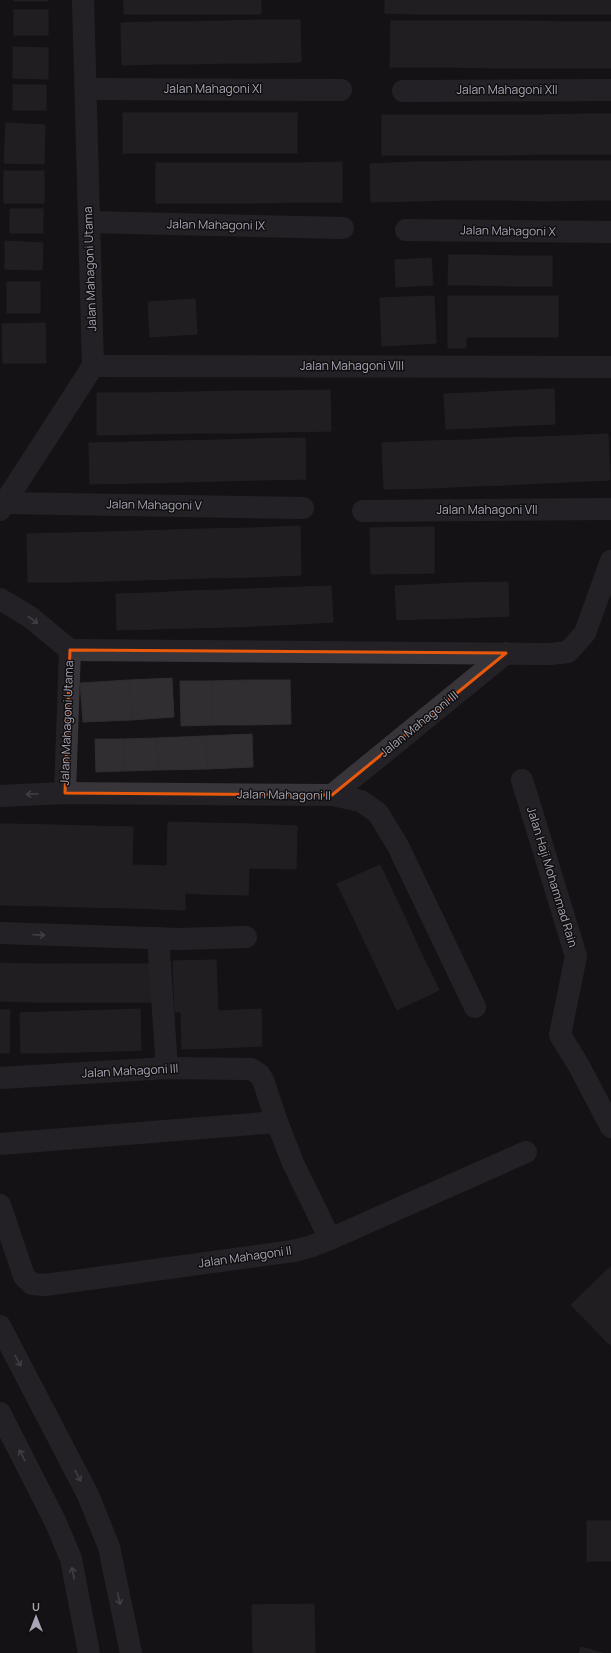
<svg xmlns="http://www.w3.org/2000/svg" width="611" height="1653" font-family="Manrope,sans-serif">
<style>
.building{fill:#302e31;stroke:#302d31}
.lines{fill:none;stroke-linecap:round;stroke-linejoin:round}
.minor{stroke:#37343a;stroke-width:22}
.oneway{stroke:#76727e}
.marked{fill:none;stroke:#e8590c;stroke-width:3;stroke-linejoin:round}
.labels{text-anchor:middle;stroke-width:3;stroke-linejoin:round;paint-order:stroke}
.street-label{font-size:12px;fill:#aaa5b6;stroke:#100f10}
</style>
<rect width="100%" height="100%" fill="#151315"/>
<g class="building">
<rect x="14" y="0" width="33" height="1"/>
<rect x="124" y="0" width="28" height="14"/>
<rect x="152" y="0" width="44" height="14"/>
<rect x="196" y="0" width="27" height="14"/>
<rect x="223" y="0" width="38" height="14"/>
<path d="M385,0H416L415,14L385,13Z"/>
<path d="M416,0H446V14H415Z"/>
<rect x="446" y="0" width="44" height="14"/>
<rect x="490" y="0" width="32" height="14"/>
<rect x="522" y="0" width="37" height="14"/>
<path d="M559,0H591L590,14H559Z"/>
<path d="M591,0H611V14H590Z"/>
<rect x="14" y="10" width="34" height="25"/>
<path d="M258,20H300L301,62L259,63Z"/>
<path d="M258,20L259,63H226L225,21Z"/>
<path d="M225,21L226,63L190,64L189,22Z"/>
<path d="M391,21H423V67H390Z"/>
<rect x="423" y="21" width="30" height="46"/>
<path d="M453,21H493L492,68L453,67Z"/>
<path d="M493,21H525V68H492Z"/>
<path d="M525,21L564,22L563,68H525Z"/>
<path d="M154,22H189L190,64H155Z"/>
<path d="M154,22L155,64L122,65L121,23Z"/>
<path d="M564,22H595L594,68H563Z"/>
<path d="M595,22H611V68H594Z"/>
<path d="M13,47L48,48V79L13,78Z"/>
<rect x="13" y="85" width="33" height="25"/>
<rect x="123" y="113" width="31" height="40"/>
<rect x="154" y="113" width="33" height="40"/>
<rect x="187" y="113" width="31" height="40"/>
<rect x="218" y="113" width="32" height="40"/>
<rect x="250" y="113" width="47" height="40"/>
<path d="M588,114H611V154H589Z"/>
<path d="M588,114L589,154H541V115Z"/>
<rect x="382" y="115" width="32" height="40"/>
<rect x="414" y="115" width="31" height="40"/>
<rect x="445" y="115" width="33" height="40"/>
<rect x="478" y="115" width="31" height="40"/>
<path d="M509,115H541V154L509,155Z"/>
<path d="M6,123L45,125L44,164L4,163Z"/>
<path d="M480,161V200H443V162Z"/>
<rect x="480" y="161" width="31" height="39"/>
<path d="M511,161H543V201L511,200Z"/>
<path d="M543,161H590V200L543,201Z"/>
<rect x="590" y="161" width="21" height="39"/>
<path d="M342,162V202H299V163Z"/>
<path d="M416,162H443V200L417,201Z"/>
<path d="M416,162L417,201L371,202L370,164Z"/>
<rect x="156" y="163" width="33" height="40"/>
<rect x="189" y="163" width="31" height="40"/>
<rect x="220" y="163" width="32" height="40"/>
<path d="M252,163H299V202L252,203Z"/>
<rect x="4" y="171" width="40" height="32"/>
<rect x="10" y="209" width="33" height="24"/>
<path d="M5,241L43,243L42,270L5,269Z"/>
<path d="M449,255H474V285H448Z"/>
<path d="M474,255L515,256L514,286L474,285Z"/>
<path d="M515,256H552V286H514Z"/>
<path d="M431,258L433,285L396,287L395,260Z"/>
<rect x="7" y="282" width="33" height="31"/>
<path d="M434,296L436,343L382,346L380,298Z"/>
<rect x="448" y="296" width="18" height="52"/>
<rect x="466" y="296" width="56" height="41"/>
<rect x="522" y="296" width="36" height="41"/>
<path d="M195,299L197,334L150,337L148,302Z"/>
<path d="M45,323L46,363H3L2,324Z"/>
<path d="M554,389L555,424L508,426L507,391Z"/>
<path d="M330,390L331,431L274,432V391Z"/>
<path d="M236,391H274V432L237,433Z"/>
<path d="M236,391L237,433H195V392Z"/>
<path d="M507,391L508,426L473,428L472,393Z"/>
<path d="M195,392V433L144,434L143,393Z"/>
<path d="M97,393H143L144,434L97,435Z"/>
<path d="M472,393L473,428L446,429L444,394Z"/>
<path d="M608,434L610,480L542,483L540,437Z"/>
<path d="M540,437L542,483L505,485L502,438Z"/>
<path d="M305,438L306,479L257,480L256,439Z"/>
<path d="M502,438L505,485L471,486L469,440Z"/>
<path d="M256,439L257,480L220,481L219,440Z"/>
<path d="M219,440L220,481L179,482L178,441Z"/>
<path d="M469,440L471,486L432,488L430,441Z"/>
<path d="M178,441L179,482L136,483L134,442Z"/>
<path d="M430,441L432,488L384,489L382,443Z"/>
<path d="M134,442L136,483L90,484L89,443Z"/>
<path d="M300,526L301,575L253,577L252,528Z"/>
<path d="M434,527V573L371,574L370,528Z"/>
<path d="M252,528L253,577L205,578L204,529Z"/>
<path d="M204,529L205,578L171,579L170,530Z"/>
<path d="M170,530L171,579L141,580L140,531Z"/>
<path d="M140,531L141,580L108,581L106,532Z"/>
<path d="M106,532L108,581L69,582L68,533Z"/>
<path d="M68,533L69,582H28L27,534Z"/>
<path d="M508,582L509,616L462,618L461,583Z"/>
<path d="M461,583L462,618L419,619L418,585Z"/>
<path d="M418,585L419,619L397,620L395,586Z"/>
<path d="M331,586L333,622L278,625L276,588Z"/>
<path d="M276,588L278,625L228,627L226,590Z"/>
<path d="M226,590L228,627L189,628L188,591Z"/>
<path d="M188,591L189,628L153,629L152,593Z"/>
<path d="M152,593L153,629L117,630L116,594Z"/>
<path d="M172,678L174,717L132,720L129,680Z"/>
<path d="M129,680L132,720L83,722L80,683Z"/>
<path d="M247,680V725H212L211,681Z"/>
<path d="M247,680H290L291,724L247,725Z"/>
<path d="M180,681H211L212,725L181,726Z"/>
<path d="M252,734L253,767L207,769L205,736Z"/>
<path d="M205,736L207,769L158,770L157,738Z"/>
<path d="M157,738L158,770L124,771L123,739Z"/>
<path d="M95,739H123L124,771L96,772Z"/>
<path d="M168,822L205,823V867L167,866Z"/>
<path d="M205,823L250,824L249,868L205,867Z"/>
<path d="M0,824H7L6,862L0,861Z"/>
<path d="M7,824L52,825L51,863L6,862Z"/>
<path d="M250,824L297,826L296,869L249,868Z"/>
<path d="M52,825L89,826L88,864L51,863Z"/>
<path d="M89,826L133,827L132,865L88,864Z"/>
<path d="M0,861L6,862L5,905H0Z"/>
<path d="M6,862L51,863L50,906L5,905Z"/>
<path d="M51,863L88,864L86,907L50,906Z"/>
<path d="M88,864L132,865L130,908L86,907Z"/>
<path d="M132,865L205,867L204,894L185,893V910L130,908Z"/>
<path d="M380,865L389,884L347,904L337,884Z"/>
<path d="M205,867L249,868L248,895L204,894Z"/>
<path d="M389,884L406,920L364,940L347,904Z"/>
<path d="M406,920L422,955L380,974L364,940Z"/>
<path d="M422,955L439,990L397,1010L380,974Z"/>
<path d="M216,960L218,1011L175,1012L173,961Z"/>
<path d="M0,963L32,964V1002L0,1001Z"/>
<rect x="32" y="964" width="36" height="38"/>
<rect x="68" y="964" width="48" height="38"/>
<rect x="116" y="964" width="37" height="38"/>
<path d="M140,1009L141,1050L114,1051L113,1010Z"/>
<path d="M261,1009L262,1046L219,1048L218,1011Z"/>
<path d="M0,1010H10L9,1053H0Z"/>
<path d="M113,1010L114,1051L81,1052L80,1011Z"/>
<path d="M80,1011L81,1052L48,1053L47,1012Z"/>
<path d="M218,1011L219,1048L182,1049L181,1012Z"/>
<path d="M47,1012L48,1053H21L20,1013Z"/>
<path d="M611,1266V1346L571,1305Z"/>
<rect x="587" y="1521" width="24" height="40"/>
<path d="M314,1604L315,1653H253L252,1605Z"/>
<path d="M581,1647L603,1653H579Z"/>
</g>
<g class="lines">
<g class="minor">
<path d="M86,89L341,90"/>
<path d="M403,91L611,90"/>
<path d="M89,222L343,228"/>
<path d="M406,230L611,232"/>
<path d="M93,366L611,367"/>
<path d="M5,503L303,508"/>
<path d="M0,510L93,366L83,0"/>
<path d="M363,511L611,509"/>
<path d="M0,599L30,617L70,650L65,793"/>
<path d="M70,650L550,654L568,652L585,633L611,561"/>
<path d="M522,780L576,956L560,1035L579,1066L611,1127"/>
<path d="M332,795L506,653"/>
<path d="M0,796L65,793L332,795L361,801L378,813L398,846L475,1007"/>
<path d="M0,933L179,939L246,937"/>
<path d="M158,938L167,1068"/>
<path d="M0,1078L167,1068L251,1069L259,1074L263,1080L277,1122L293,1163L330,1239L312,1246L293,1251L45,1285L32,1284L24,1276L0,1205"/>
<path d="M0,1144L277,1122"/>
<path d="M330,1239L526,1152"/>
<path d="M0,1326L88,1495L109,1547L131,1653"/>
<path d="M0,1413L56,1523L71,1559L89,1653"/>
</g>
</g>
<defs><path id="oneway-shaft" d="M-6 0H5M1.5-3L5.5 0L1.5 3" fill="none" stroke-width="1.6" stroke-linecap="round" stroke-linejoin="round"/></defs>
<g class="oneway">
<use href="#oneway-shaft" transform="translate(33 620) rotate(37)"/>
<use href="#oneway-shaft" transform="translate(32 794) rotate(177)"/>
<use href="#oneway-shaft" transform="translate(39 935) rotate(2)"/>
<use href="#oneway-shaft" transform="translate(18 1361) rotate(62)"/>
<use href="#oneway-shaft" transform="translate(22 1455) rotate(-117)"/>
<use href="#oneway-shaft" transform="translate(78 1476) rotate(62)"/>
<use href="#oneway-shaft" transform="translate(73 1573) rotate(-101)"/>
<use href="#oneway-shaft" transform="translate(119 1599) rotate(78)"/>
</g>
<path d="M0 0H611V1653H0ZM70,650L506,653L332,795L65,793Z" fill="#151315" fill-opacity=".55" fill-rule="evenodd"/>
<path class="marked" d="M70,650L506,653L332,795L65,793Z"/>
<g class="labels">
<g class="street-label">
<text x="213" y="93">Jalan Mahagoni XI</text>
<text x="507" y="94">Jalan Mahagoni XII</text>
<text transform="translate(216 225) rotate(1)" y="4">Jalan Mahagoni IX</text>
<text transform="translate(508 231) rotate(1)" y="4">Jalan Mahagoni X</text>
<text transform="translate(90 269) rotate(-92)" y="4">Jalan Mahagoni Utama</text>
<text x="352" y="370">Jalan Mahagoni VIII</text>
<text transform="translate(154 505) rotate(1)" y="4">Jalan Mahagoni V</text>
<text x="487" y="514">Jalan Mahagoni VII</text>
<text transform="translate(67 723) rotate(-88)" y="4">Jalan Mahagoni Utama</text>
<text transform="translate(419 724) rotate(-39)" y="4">Jalan Mahagoni III</text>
<text transform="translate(284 795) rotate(1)" y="4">Jalan Mahagoni II</text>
<text transform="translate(552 877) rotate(73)" y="4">Jalan Haji Mohammad Rain</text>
<text transform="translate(130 1071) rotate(-3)" y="4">Jalan Mahagoni III</text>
<text transform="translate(245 1257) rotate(-8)" y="4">Jalan Mahagoni II</text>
</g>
</g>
<g transform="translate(36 1617)" stroke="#100f10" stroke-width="3" paint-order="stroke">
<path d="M0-3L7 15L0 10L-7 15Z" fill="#aaa5b6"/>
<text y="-6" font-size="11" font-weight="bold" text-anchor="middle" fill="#aaa5b6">U</text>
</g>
</svg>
